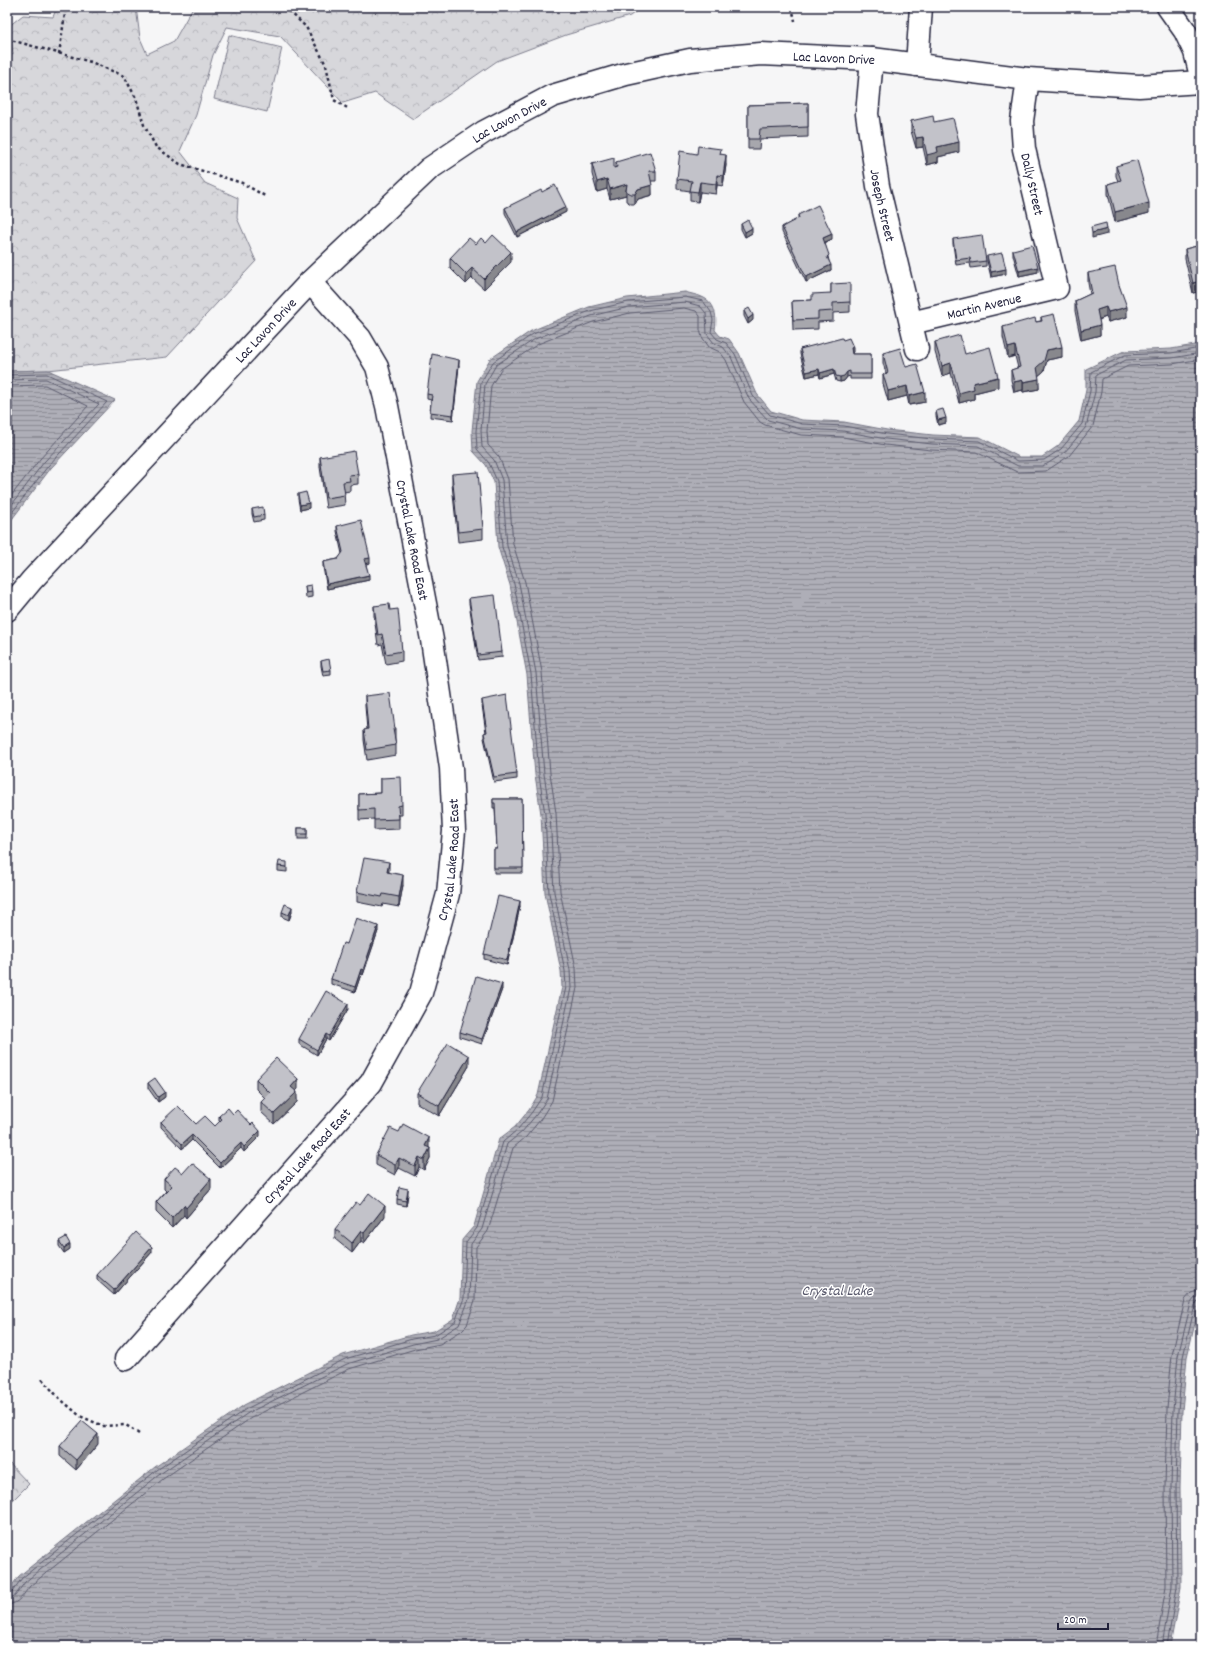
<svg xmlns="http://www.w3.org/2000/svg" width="1208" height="1653" font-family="Dekko,sans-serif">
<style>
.forest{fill:url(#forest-crowns);stroke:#7c7c8b}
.water{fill:url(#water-rules);stroke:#767685}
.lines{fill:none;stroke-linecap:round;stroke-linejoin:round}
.shore{stroke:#5a5a6d;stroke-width:1}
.minor-casing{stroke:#22223b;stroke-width:25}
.path{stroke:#22223b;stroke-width:2.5;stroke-dasharray:3 3;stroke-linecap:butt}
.minor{stroke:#fff;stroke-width:22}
.wall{fill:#a7a7ad;stroke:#22223b}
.shaded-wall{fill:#88888d;stroke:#22223b}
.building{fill:#c2c2c9;stroke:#22223b}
.labels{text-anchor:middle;stroke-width:3;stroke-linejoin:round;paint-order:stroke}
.street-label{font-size:14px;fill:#22223b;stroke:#fff}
.water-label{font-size:15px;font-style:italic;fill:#5a5a6d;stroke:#fff}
</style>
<defs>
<pattern id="forest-crowns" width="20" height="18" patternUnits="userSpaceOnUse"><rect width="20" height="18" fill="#d7d7db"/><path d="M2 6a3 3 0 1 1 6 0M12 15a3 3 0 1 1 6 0" fill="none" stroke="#b8b8bd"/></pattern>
<pattern id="water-rules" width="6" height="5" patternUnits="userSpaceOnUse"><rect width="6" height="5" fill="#aeaeb7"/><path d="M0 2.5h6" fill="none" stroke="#8d8d96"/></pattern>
</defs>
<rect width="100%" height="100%" fill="#f6f6f7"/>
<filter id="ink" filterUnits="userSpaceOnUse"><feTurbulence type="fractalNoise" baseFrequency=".025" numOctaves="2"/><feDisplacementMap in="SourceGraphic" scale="8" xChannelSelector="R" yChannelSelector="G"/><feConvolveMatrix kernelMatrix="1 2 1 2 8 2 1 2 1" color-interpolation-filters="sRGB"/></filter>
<g filter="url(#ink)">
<g class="forest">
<path d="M57,7H136L140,38L147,54L174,41L193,7H642L630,16L566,35L497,61L413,119L375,93L343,103L280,36L227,27L213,55L196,115L180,151L205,183L238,198L237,218L256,261L167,357L48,370L7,371V61L13,54L9,26L23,15L53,17Z"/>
<path d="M229,35L282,48L267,112L214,99Z"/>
<path d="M7,1461L29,1484L7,1506Z"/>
</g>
<g class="water">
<path d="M685,292C691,294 699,295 704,298C716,304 717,318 715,330L720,336L729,339L739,353L757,394L771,411L802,420L844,422L887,430L933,435L980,437L1019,457H1042L1058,446L1079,421L1086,390V369L1124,351L1171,349L1201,344V1298L1187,1357L1182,1411L1180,1487L1181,1587L1170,1646H7V1592L19,1576L155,1467L244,1405L343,1355L411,1335L434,1331L453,1319L460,1298L462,1240L474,1226L499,1139L515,1127L529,1110L538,1095L562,987L561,971L545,893L541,814L535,775L527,675L510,585L498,547L494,482L486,465L473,451L472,431L477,381L490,359L531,331L589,307L627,298Z"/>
<path d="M48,370L115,400L51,468L9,523H7V371Z"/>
</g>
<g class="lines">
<g class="shore">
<path d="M7,375L47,374L107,402L48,466L7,519"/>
<path d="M7,380L46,379L99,404L44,462L7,511"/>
<path d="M7,386L45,385L88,406L40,459L7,501"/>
<path d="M7,1594L12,1592L22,1578L157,1470L246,1409L345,1359L412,1339L435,1335L455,1322L464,1298L466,1242L477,1228L503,1142L518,1129L532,1112L542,1097L566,987L565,971L549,893L545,814L539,775L531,674L514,584L502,547L497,481L489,463L477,449L476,431L481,382L493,362L533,334L590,311L628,302L685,297L703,301L711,312L713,320L711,332L717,339L726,343L735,354L753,396L770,415L802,424L844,426L887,434L932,439L979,441L1018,461L1044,460L1061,449L1082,424L1090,391L1091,372L1125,355L1171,353L1201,348"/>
<path d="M7,1599L15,1596L25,1582L160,1474L248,1413L347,1364L413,1344L437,1339L459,1325L469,1299L471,1244L482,1229L507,1144L522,1132L536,1115L547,1099L571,988L570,970L554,892L550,813L544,774L536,673L519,583L507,546L502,480L494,460L482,447L481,431L485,384L496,365L535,339L591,316L629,307L685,302L700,306L706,313L707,334L714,343L723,347L731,357L749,399L768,420L801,429L843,431L886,439L932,444L978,446L1018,466H1042L1047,464L1064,453L1086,427L1095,392L1096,375L1126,360L1172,358L1201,353"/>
<path d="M7,1605C19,1604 23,1595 30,1586L163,1479L251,1418L349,1369L415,1349L440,1344L461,1331L467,1325L475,1300L476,1247L488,1231L513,1148L526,1137L540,1120L552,1101L577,988L576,968L560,891L556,813L550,773L542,672L525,582L513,544L508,479L499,457L488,445L487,431L491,386L501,369L538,344L593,322L630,313L684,308L696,311L700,316V330L702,337L709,347L720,352L726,360L744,402L760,422L765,425L801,435L843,437L885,445L931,450L976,452L1017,472L1046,471L1069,456L1093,426L1101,392L1102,379L1128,366L1172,364L1201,359"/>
<path d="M1156,1646L1166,1586L1165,1487L1167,1409L1172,1355L1185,1300L1191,1293L1201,1290"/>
<path d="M1162,1646L1172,1586L1171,1487L1173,1410L1178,1356L1191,1303L1195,1298L1201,1296"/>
<path d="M1167,1646L1177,1587L1176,1487L1178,1410L1183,1357L1195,1305L1198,1302L1201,1301"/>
</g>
<g class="minor-casing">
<g id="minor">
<path d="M1168,7L1185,31L1195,52L1201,76"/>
<path id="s1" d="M872,59L867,114L878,186L917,349"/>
<path d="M917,65L921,7"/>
<path id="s2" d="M911,323L1057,288L1024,149L1022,121L1028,79"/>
<path id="s3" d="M7,610L32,580L310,282L429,169L484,132L552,96L626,74L690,60L761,54L872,59L1028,79L1139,86L1201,82"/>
<path id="s4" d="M126,1359L371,1083L421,993L448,894L454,831L451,768L432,640L387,406L377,367L360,338L310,282"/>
</g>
</g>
<g class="path">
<path d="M285,7L306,27L326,65L334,100L349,109"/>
<path d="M792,7L795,21"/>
<path d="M1197,7L1201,17"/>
<path d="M7,39L91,62L124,76L136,98L144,125L156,147L180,164L242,183L265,196"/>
<path d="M59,54L66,7"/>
<path d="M42,1379L58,1397L80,1416L103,1426L126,1425L139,1434"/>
</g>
<use href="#minor" class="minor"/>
</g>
<g class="wall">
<path d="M808,103V137L760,139L759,149H748V105Z"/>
<path d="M911,121L934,122L959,152L938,157V162L927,165L923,147L916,148L911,131Z"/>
<path d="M697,154H721L726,165L723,186L717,185L716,194L700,192L698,202L690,201V191L677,189V179Z"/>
<path d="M616,162L656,171V181H651L652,195L638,199L635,204H631L626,201V195L610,199L607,189L597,192L592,174V164L614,168L616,167Z"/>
<path d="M1116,166L1149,213L1115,222L1108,194V184L1118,181L1116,176Z"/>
<path d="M542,192L566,212L517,237L505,213V208Z"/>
<path d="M798,215L832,239L825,243L831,270L806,282L782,232V227L798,219Z"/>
<path d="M741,224L752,233L745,237L741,229Z"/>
<path d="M953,239L986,261V266L971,268L970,263L956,265L953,244Z"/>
<path d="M486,243L511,262L484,289L472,278L466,284L450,268V258L476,244Z"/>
<path d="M1201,245V291L1193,293L1185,259V249Z"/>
<path d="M1013,250L1038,272L1019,276L1013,255Z"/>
<path d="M987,256L1006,274L991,277L987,261Z"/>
<path d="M1088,273L1119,285L1127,317L1108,322L1106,317L1099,320L1100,335L1081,340L1075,311V301L1090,294L1088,283Z"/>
<path d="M831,284L850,302V312L833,313V321L818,322V329L793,330L792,301L812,300L831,293Z"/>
<path d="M744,311L753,320L748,324L744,316Z"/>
<path d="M1041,317L1062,357L1047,360L1044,371L1038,376L1039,389L1023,392V390L1014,392L1011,380V370L1018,368L1015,356L1008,358L1003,337V327L1041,321Z"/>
<path d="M843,340L853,352H852V354H871V379H850V376L847,377L844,381L840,382L836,381L834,374L820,378L819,374L806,377L800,354V349Z"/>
<path d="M935,342L965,354L998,387L974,393V399L959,403L951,373L942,376L935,352Z"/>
<path d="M883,353L906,367L925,402L909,405L907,396L888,401L883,384V374L886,373L883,363Z"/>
<path d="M459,365L453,420L430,417L431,400L427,399V394Z"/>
<path d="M936,411L946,423L938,425L936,416Z"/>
<path d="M320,457L358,474V484L350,485V491L344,492L345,505L326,508L320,467Z"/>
<path d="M452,474L483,529V539L458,542L452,484Z"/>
<path d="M298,494L309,508L300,510L298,499Z"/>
<path d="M252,509L264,515V520L254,522L252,514Z"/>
<path d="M337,526L370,563L366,564L369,580L327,589L323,567V562L338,559L342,554L337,531Z"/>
<path d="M305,586L312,592V597L306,598Z"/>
<path d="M469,598L502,652V657L478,660L469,603Z"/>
<path d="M374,606L390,610L402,651V661L386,664L382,644L378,645L374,616Z"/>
<path d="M321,661L331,670V675L323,676L321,666Z"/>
<path d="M365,696L395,729V739L396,745V755L367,760L364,740V730H367L365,706Z"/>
<path d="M482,700L517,774V779L494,782L484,738V733H486L482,705Z"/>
<path d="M381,778L402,805V815H399V829L374,830V819L359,820V794L381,793Z"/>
<path d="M493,799H522L523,873H494V849H497L495,808H493Z"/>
<rect x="298" y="828" width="9" height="11"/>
<path d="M278,866L287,867V872L278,871Z"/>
<path d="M389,872L403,885L399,907L383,904L382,907L357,902V892Z"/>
<path d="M520,906L507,965L484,959V954Z"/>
<path d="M282,912H292L289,920L282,917Z"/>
<path d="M378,931L363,975L361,974L355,992L331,984V979L347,944Z"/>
<path d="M502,989L482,1044L460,1037V1032Z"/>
<path d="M348,1009L329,1041L326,1039L317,1055L299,1044V1039Z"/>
<path d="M469,1066L439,1116L417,1103V1093Z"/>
<path d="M256,1079L298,1089L296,1091L297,1102L274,1124L261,1112V1102L265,1098L256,1089Z"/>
<path d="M148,1083L165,1097L158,1102L148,1088Z"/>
<path d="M233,1114L260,1136L244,1152L241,1148L220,1168L192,1140L182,1149L161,1127V1122L215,1126L220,1122L219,1121V1116Z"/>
<path d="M429,1148L430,1158L424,1170L419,1167L415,1176L399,1168L395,1175L376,1165V1155Z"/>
<path d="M183,1173L211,1189L186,1218L184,1215L172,1228L156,1212V1202L166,1191L164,1189V1179Z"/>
<path d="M408,1194L406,1206L397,1204V1199Z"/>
<path d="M360,1205L385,1216L364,1243L361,1241L352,1253L335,1239V1229Z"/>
<path d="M59,1241L70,1249L64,1253L59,1246Z"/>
<path d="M152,1252L114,1295L97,1280V1275Z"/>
<path d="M98,1444L76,1470L60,1456V1446Z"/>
</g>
<g class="shaded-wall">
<path d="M923,137V147L916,148V138Z"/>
<path d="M959,142V152L938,157V162L927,165V155L937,147Z"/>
<path d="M726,155V165L723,186V176Z"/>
<path d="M717,175V185L716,194V184Z"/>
<path d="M607,179V189L597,192V182Z"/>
<path d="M700,182V192L698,202V192Z"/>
<path d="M627,184L626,191V195L610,199V189Z"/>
<path d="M652,185V195L638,199L635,204V194L638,189Z"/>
<path d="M1149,203V213L1115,222V212Z"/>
<path d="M566,207V212L517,237V232Z"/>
<path d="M752,228V233L745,237V232Z"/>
<path d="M1107,229V234L1092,238V233Z"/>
<path d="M832,234V239L823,243V238Z"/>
<path d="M511,252V262L484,289V279Z"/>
<path d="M831,265V270L806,282V277Z"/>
<path d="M1038,267V272L1019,276V271Z"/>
<path d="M472,268V278L466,284V274Z"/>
<path d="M1006,269V274L991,277V272Z"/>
<path d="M1201,281V291L1193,293V283Z"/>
<path d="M1106,307V317L1097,320V310Z"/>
<path d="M1127,307V317L1108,322V312Z"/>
<path d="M753,315V320L748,324V319Z"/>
<path d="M1100,325V335L1081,340V330Z"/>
<path d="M1015,346V356L1008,358V348Z"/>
<path d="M853,347V352L851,353V348Z"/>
<path d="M1062,347V357L1047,360L1044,371L1037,377V367L1047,350Z"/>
<path d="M459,360V365L453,420V415Z"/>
<path d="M951,363V373L942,376V366Z"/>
<path d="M819,369V374L806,377V372Z"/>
<path d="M834,369V374L820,378V373Z"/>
<path d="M847,372V377L844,381L840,382V377Z"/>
<path d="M998,377V387L974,393V399L959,403V393L973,383Z"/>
<path d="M1039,379V389L1023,392V382Z"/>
<path d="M1023,380V390L1014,392V382Z"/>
<path d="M907,386V396L888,401V391Z"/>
<path d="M925,392V402L909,405V396Z"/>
<path d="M946,418V423L938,425V420Z"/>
<path d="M309,503V508L300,510V505Z"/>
<path d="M370,558V563L364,564V559Z"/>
<path d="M369,575V580L327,589V584Z"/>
<path d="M389,862V872H387Z"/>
<path d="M403,875V885L399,907V897Z"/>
<path d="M520,901V906L507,965V960Z"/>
<path d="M292,907V912L289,920V915Z"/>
<path d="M378,926V931L363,975V970Z"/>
<path d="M361,969V974L355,992V987Z"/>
<path d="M502,984V989L482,1044V1039Z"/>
<path d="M348,1004V1009L329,1041V1036Z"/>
<path d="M326,1034V1039L317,1055V1050Z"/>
<path d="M469,1056V1066L439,1116V1106Z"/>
<path d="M298,1079V1089L291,1096V1087Z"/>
<path d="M165,1092V1097L158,1102V1097Z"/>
<path d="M297,1092V1102L274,1124V1114Z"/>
<path d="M260,1131V1136L244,1152V1147Z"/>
<path d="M192,1135V1140L182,1149V1144Z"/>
<path d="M429,1138V1148L425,1156V1146Z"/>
<path d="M241,1143V1148L220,1168V1163Z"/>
<path d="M430,1148V1158L424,1170V1160Z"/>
<path d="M419,1157V1167L415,1176V1166Z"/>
<path d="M399,1158V1168L395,1175V1165Z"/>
<path d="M211,1179V1189L186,1218V1208Z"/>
<path d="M408,1189V1194L406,1206V1201Z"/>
<path d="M184,1205V1215L172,1228V1218Z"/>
<path d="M385,1206V1216L364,1243V1233Z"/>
<path d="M361,1231V1241L352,1253V1243Z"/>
<path d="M70,1244V1249L64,1253V1248Z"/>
<path d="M152,1247V1252L114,1295V1290Z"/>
<path d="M98,1434V1444L76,1470V1460Z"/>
</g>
<g class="building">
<path d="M808,103V127L760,129L759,139H748V105Z"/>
<path d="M933,116L934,122L953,118L959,142L937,147L938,152L927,155L923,137L916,138L911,121Z"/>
<path d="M698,146L721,149L720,154L726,155L723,176L717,175L716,184L700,182L698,192L690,191L692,181L677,179L680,151L697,154Z"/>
<path d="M650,152L656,171H649L652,185L638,189L635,194H631L626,191L627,184L610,189L607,179L597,182L592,164L614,158V168L617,167L616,162Z"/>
<path d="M1137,160L1149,203L1115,212L1108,184L1121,180L1116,166Z"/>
<path d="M555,185L566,207L517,232L505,208L541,190L542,192Z"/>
<path d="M818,205L832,234L823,238L829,255L827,257L831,265L806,277L782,227L799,218L798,215Z"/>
<path d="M748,220L752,228L745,232L741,224Z"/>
<path d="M1106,223L1107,229L1092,233L1091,227Z"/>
<path d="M493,235L511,252L484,279L472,268L466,274L450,258L469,238L476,244L481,238L486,243Z"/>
<path d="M982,235L986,261L971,263L970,258L956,260L953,239Z"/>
<path d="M1032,245L1038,267L1019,271L1013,250Z"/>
<path d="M1201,245V281L1193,283L1185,249Z"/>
<path d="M1002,253L1006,269L991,272L987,256Z"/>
<path d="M1115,267L1119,285L1127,307L1108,312L1106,307L1097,310L1100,325L1081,330L1075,301L1092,293L1088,273Z"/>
<path d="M850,283V302L833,303V311L818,312V319L793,320L792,301L812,300V294L831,293V284Z"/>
<path d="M749,308L753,315L748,319L744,311Z"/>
<path d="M1054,314L1062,347L1047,350L1044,361L1037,367L1039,379L1023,382V380L1014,382L1011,370L1020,367L1015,346L1008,348L1003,327L1035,318L1036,322L1042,321L1041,317Z"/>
<path d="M960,335L965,354L990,347L998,377L973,383L974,389L959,393L951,363L942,366L935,342Z"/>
<path d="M842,338L843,340L849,338L853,347L851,348L852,354H871V374H850V371L847,372L844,376L840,377L836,376L834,369L820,373L819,369L806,372L800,349Z"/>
<path d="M900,348L906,367L917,364L925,392L909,396L907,386L888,391L883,374L888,373L883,353Z"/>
<path d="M432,354L459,360L453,415L430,412L432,395L427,394Z"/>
<path d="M943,409L946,418L938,420L936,411Z"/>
<path d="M354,451L358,474L349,475L350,481L343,482L345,495L326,498L320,457Z"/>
<path d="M478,472L483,529L458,532L452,474Z"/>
<path d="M306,492L309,503L300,505L298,494Z"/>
<path d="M263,507L264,515L254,517L252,509Z"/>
<path d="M361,520L370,558L364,559L369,575L327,584L323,562L338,559L343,552L337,526Z"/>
<path d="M311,585L312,592L306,593L305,586Z"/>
<path d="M495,595L502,652L478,655L469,598Z"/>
<path d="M389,604L390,610L398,609L402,651L386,654L382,634L378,635L374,606Z"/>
<path d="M329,659L331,670L323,671L321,661Z"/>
<path d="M390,693L395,729H393L396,745L367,750L364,730L368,729L365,696Z"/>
<path d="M507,695L517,774L494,777L484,733L487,732L482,700Z"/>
<path d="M401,777L402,805L398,806L399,819L374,820V809L359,810V794L381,793V778Z"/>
<path d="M493,799H522L523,868H494V849H497L495,803H493Z"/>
<rect x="298" y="828" width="9" height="6"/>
<path d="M364,858L389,862L387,872L403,875L399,897L383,894L382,897L357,892Z"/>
<path d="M279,861L287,862V867L278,866Z"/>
<path d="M498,896L520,901L507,960L484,954Z"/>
<path d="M285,904L292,907L289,915L282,912Z"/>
<path d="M356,918L378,926L363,970L361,969L355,987L331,979L343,943L347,944Z"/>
<path d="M476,976L502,984L482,1039L460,1032Z"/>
<path d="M326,991L348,1004L329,1036L326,1034L317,1050L299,1039Z"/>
<path d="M448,1043L469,1056L439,1106L417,1093Z"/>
<path d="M276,1058L298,1079L291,1087L297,1092L274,1114L261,1102L270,1093L256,1079Z"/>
<path d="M155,1078L165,1092L158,1097L148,1083Z"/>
<path d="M178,1106L196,1124L205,1116L215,1126L222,1119L219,1116L228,1108L233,1114L237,1110L251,1125L253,1123L260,1131L244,1147L241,1143L220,1163L192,1135L182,1144L161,1122Z"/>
<path d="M403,1124L429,1138L425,1146L430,1148L424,1160L419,1157L415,1166L399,1158L395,1165L376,1155L390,1128L399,1132Z"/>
<path d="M192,1163L211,1179L186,1208L184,1205L172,1218L156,1202L172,1186L164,1179L175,1167L183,1173Z"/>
<path d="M399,1187L408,1189L406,1201L397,1199Z"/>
<path d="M369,1193L385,1206L364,1233L361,1231L352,1243L335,1229L356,1202L360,1205Z"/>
<path d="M136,1232L152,1247L114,1290L97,1275Z"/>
<path d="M66,1237L70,1244L64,1248L59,1241Z"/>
<path d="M82,1421L98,1434L76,1460L60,1446Z"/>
</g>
</g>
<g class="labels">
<g class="street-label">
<text dy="5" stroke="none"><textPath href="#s3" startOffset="1041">Lac Lavon Drive</textPath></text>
<text dy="5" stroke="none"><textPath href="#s3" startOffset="705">Lac Lavon Drive</textPath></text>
<text transform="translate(1033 184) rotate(77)" y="5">Dally Street</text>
<text dy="5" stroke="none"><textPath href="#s1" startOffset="148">Joseph Street</textPath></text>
<text dy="5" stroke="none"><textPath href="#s2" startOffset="75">Martin Avenue</textPath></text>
<text dy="5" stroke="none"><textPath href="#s3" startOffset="381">Lac Lavon Drive</textPath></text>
<text transform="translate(413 540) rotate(79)" y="5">Crystal Lake Road East</text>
<text dy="5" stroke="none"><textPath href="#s4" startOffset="609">Crystal Lake Road East</textPath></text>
<text dy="5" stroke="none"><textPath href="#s4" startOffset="272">Crystal Lake Road East</textPath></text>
</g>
<g class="water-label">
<text x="837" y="1295">Crystal Lake</text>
</g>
</g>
<rect width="1208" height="1653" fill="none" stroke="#fff" stroke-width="24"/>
<rect x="12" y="12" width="1184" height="1629" fill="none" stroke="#22223b" stroke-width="1.5" filter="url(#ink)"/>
<path d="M1058 1623v6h50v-6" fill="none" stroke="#22223b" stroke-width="2"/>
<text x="1064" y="1623" font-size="12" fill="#22223b" stroke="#ffffff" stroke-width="3" paint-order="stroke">20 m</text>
</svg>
